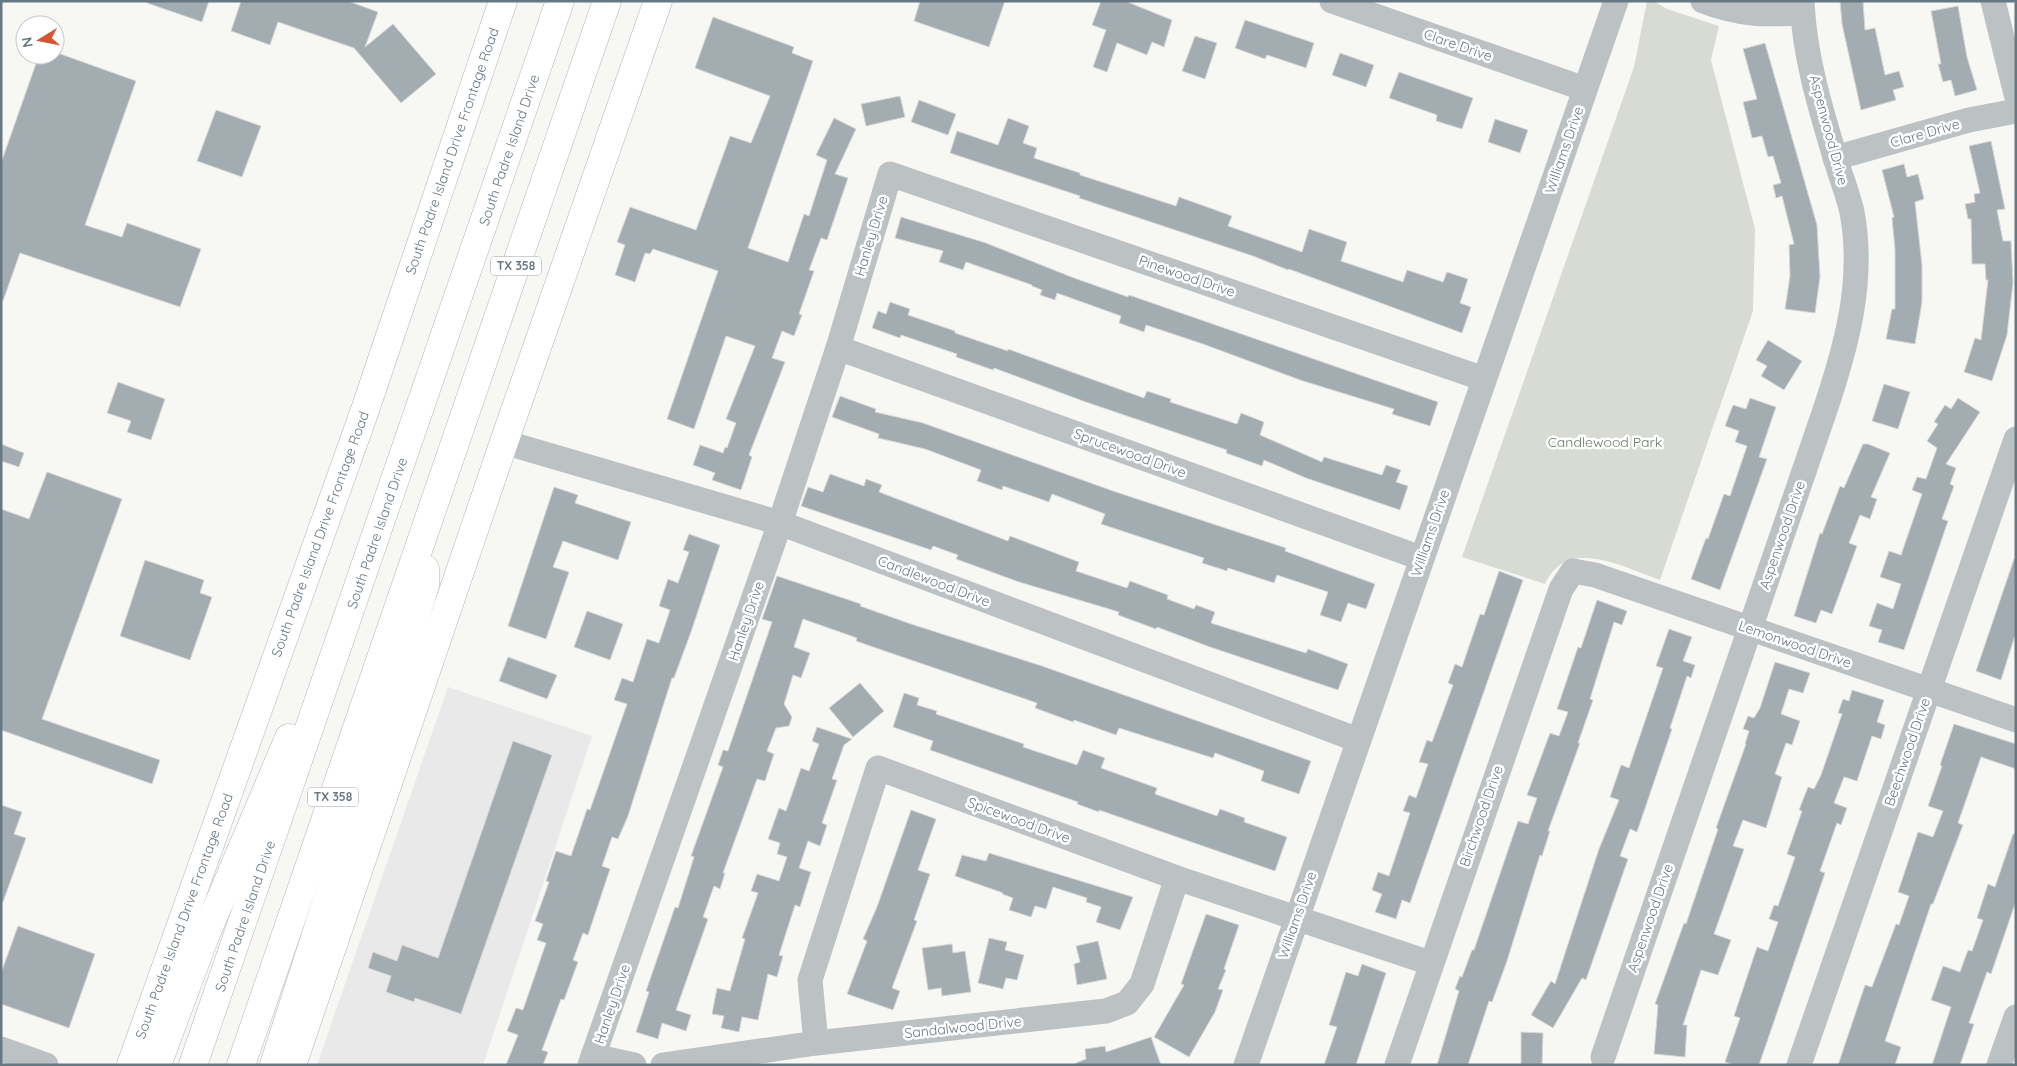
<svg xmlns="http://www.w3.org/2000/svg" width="2017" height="1066" font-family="Quicksand,sans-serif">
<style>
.built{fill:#e8e9e8}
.green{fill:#d7dbd4}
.building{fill:#a3acb1;stroke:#d9d8d7}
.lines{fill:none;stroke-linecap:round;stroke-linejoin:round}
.major-casing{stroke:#b0b5b9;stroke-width:29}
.highway-casing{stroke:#b2b6b9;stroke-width:29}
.minor{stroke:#bcc1c4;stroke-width:25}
.major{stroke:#fff;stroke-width:28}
.highway{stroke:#fff;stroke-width:28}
.labels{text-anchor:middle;stroke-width:5;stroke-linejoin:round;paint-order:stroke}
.shield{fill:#fff;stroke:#95a0a8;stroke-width:1}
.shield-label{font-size:12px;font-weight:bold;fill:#687883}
.street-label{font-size:14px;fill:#687883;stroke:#fff}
.park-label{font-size:14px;fill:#6c7a67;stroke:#fff}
</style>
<rect width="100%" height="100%" fill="#f7f7f4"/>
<path class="built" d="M448,687L592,736L483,1065H317Z"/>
<path class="green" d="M1647,1H1654L1667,9L1719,26L1711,60L1755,229L1753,311L1660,580C1625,568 1567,535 1545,584L1462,557L1634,67Z"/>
<g class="building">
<path d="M147,1H209L202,22L147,3Z"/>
<path d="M241,1H348L378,12L365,47L393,24L436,74L401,103L354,48L278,22L270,45L231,31Z"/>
<path d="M920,1H1005L989,47L914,21Z"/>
<path d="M1101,1H1125L1172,20L1164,47L1152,42L1147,55L1117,43L1107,72L1093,67L1106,30L1092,25Z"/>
<path d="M1840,1H1863L1865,30L1875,28L1885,75L1899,71L1904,87L1893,90L1896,100L1861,110L1842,24Z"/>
<path d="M1958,6L1967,57L1977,90L1955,96L1951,80L1943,82L1938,64H1941L1931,11Z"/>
<path d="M713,17L794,47L792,53L813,61L748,248L788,262L804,214L809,216L827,160L816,155L834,118L856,129L835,174L848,178L827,240L821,238L809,270L814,271L799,314L802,315L794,336L782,331L772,358L785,362L749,455L752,457L741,490L712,480L715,473L693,465L700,445L723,453L725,447L727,448L736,423L726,419L755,346L726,336L694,429L667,419L718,271L653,249L650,254L645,253L635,282L615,275L625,245L617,242L630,207L696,230L730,136L751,143L770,96L695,68Z"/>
<path d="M1245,20L1314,43L1306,68L1267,55L1265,59L1235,48Z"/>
<path d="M1195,36L1217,43L1205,79L1182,71Z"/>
<path d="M1765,43L1817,225L1820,277L1815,313L1785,309L1790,276L1789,245L1794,244L1782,196L1776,198L1773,185L1781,183L1773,156L1768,157L1762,136L1752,138L1743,102L1757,99L1743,49Z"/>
<path d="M55,52L136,81L85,225L122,237L127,223L201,249L180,307L20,253L3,301L1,300V163L39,55H55Z"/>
<path d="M1340,53L1374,65L1366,87L1332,75Z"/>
<path d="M1399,72L1473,98L1462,129L1436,121L1437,115L1389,98Z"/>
<path d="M900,96L905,117L866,126L861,104Z"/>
<path d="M919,100L956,114L948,135L911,122Z"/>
<path d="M216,110L261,126L242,177L197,161Z"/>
<path d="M1008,118L1029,126L1023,143L1037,148L1034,158L1080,173V175L1176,206L1179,197L1210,208L1232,216L1228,226L1302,252L1309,229L1347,242L1341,261L1403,282L1407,270L1443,282L1447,272L1468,279L1460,303L1471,307L1462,333L1289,269L1288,270L1253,256L1079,198L1080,196L950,153L957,131L998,145Z"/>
<path d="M1495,119L1528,130L1520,153L1488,142Z"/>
<path d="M1991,141L2005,209L1997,210L2003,241H2011L2013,283L2007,335L1992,381L1964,372L1975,338L1981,340L1988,280H1986L1985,264H1972L1971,219H1968L1965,204L1975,202L1974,194L1980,193L1969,146Z"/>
<path d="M1904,164L1907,177L1918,174L1924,199L1915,202L1922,265V302L1915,344L1886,339L1892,309H1895V250L1892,218L1894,217L1882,170Z"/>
<path d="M901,217L986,243L1074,278L1128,297L1129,295L1438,402L1430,426L1392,414L1394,409L1300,380L1203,344L1146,325L1144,332L1119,323L1121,316L1057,293L1055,300L1040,295L1042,290L1032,286V285L966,262L963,270L939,262L943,251L895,238Z"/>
<path d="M890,302L910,309L908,315L955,331V333L1008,351V349L1144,398L1147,391L1171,399L1170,402L1237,424L1241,413L1264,422L1260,435L1322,462L1324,457L1382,475L1386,465L1401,470L1396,482L1408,486L1400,510L1306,478L1264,460L1262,466L1226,453L1227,450L1083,401L994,368L993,370L956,357L957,354L901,335L900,338L872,328L878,311L886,314Z"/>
<path d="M1768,340L1802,361L1784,390L1761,376L1767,366L1756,360Z"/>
<path d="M118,382L165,399L151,440L127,432L131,421L107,413Z"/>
<path d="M1884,384L1910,392L1898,429L1872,421Z"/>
<path d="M840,396L876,409L875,412L923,423L1113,491L1286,548L1285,551L1375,584L1366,609L1348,603L1341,622L1320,615L1328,592L1277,575L1274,583L1228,568L1227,571L1202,563L1204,558L1101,524L1105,514L1052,494L1049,502L1003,486L1002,490L977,481L981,470L925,449L878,438L879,434L832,417Z"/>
<path d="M1750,398L1776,407L1759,457L1767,459L1720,590L1691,579L1706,538L1708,539L1724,494L1730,496L1747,446L1735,442L1739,431L1725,426L1733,405L1746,409Z"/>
<path d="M1958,398L1980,412L1946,464L1956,468L1950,484L1954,486L1942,519L1948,521L1904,650L1878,642L1882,630L1869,626L1877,603L1893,609L1901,584L1880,577L1889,551L1901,555L1922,494L1912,490L1917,477L1926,479L1937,448L1927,441L1938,424L1934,422L1945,405L1951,409Z"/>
<path d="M1,444L24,453L19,467L1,461Z"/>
<path d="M1863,444H1868L1890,453L1871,497L1877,499L1870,519L1860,515L1849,543L1857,546L1832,614L1821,610L1816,623L1794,616L1820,533L1822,534L1840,486L1844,488Z"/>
<path d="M47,472L122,499L42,719L160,760L152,784L1,730V509L29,519Z"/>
<path d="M830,474L864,486L866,479L882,485L879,492L1008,541L1010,536L1079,562L1076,571L1127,588L1130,581L1168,595L1167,599L1194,609L1196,605L1215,612L1211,623L1306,653L1308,649L1348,664L1338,690L1210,647L1157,627L1156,629L1118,615L1119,612L1019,582L956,559L958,555L933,546L931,550L801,506L808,487L823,492Z"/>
<path d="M554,487L578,495L575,503L631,522L618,560L563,541L553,567L569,572L546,639L508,626Z"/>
<path d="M689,534L720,545L691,632L674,678H672L628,816L618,839L612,837L602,866L610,869L588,935L583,933L573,960L578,962L564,1000L561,999L542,1050L548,1052L543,1065H506L518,1035L507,1031L516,1008L523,1010L546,943L537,940L543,924L535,921L549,882L546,881L556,851L571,856L587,809L590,810L627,704L614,700L622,678L633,682L647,639L659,643L670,610L659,606L668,579L678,583L689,552L683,550Z"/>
<path d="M2014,559H2016V632L2001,680L1976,671Z"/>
<path d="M145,560L204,580L200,593L212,597L190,660L120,636Z"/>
<path d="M1499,571L1523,580L1410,903L1402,900L1396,919L1375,912L1382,894L1372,890L1378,872L1389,876L1410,813L1403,811L1409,795L1416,798L1428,764L1419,762L1427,740L1432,742L1453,685L1448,683L1455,664L1462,667L1480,614L1484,615Z"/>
<path d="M777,576L861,604L860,606L911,624L1042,666L1311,761L1299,794L1261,781L1264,771L1215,753L1213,758L1119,728L1116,735L1074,720L1073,722L1035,708L1037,703L876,648L856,641L857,638L803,619L794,647L810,653L801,678L793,675L784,704L792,717L789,726L776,728L767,751L774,754L765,781L757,779L723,873H725L720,889L714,886L703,917L708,919L676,1010L691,1015L686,1031L662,1023L658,1039L636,1032L649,992L646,991L675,907L678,908L694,857L691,856L723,767L718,765L723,750L728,751L772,622L762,619Z"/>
<path d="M1597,600L1627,611L1622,625L1614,622L1590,699L1593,700L1578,743H1580L1548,831H1550L1542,856L1540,855L1507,961L1492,1002L1489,1001L1468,1065H1437L1459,991L1455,989L1460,976L1462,977L1472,950H1474L1518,821L1528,824L1537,798L1527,795L1550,733L1559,736L1568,712L1557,709L1578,647L1581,648Z"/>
<path d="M587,611L623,624L610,660L574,647Z"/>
<path d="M1669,629L1692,637L1683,661L1695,665L1691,678L1687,676L1670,728L1672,729L1637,832L1630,829L1620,856L1628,859L1586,980L1582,978L1553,1028L1531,1015L1551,981L1555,984L1599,849L1619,800L1610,797L1621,765L1629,768L1663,668L1656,666Z"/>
<path d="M508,657L557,675L547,699L499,681Z"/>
<path d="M1775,662L1810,673L1803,693L1789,689L1781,714L1800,721L1792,745L1786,743L1775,774L1782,777L1766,828L1743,820L1733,846L1744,849L1714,934L1731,940L1718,975L1701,970L1683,1025H1687L1685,1057L1654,1054L1658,1005L1655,1004L1684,923L1686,924L1718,829L1716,828L1746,744H1745L1749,731L1743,729L1748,716L1754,718L1760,708Z"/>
<path d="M860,683L884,711L853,737L829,708Z"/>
<path d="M1852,690L1884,700L1877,722L1885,725L1881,739L1872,736L1857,781L1844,777L1834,803L1847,808L1841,825L1837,823L1820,871L1825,873L1759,1065H1734L1725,1062L1740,1018L1734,1016L1757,947L1768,951L1778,922L1769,919L1774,905L1778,906L1795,857L1787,854L1802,811L1799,810L1808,787L1814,789L1821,775L1842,714L1838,713L1843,699L1849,701Z"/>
<path d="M904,693L919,698L917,705L937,711L936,714L1024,744L1023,747L1077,765L1083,750L1105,758L1101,768L1157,788L1155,794L1217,816L1220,809L1245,818L1244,822L1287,837L1275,871L1099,810V812L1077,804L1078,802L930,750L933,741L893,727Z"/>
<path d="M1954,724L2016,744V769L1981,757L1958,823L1963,825L1933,904H1931L1885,1041L1901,1047L1895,1065H1838L1865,985L1872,987L1896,924L1899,925L1909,896L1898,892L1918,832L1933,837L1943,811L1928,806L1942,766L1940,765Z"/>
<path d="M817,727L852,739L844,745L832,779L837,780L822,823L827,825L820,846L808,841L799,868L811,872L800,907L795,905L779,955L783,956L777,977L768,974L758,1020L742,1017L739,1032L721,1028L724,1016L712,1014L717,988L730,991L745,939L742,938L758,893L751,891L757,874L779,881L787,857L777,854L780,843L768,839L779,808L786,811L801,768L809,771L819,744L812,741Z"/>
<path d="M513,741L552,755L461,1014L415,998L414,1002L386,992L391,976L368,968L373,952L397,961L402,945L438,958Z"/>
<path d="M1,805L22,812L14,834L26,838L3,902L1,901Z"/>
<path d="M911,810L936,819L918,870L930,874L914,920L917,921L892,988L900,991L893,1010L847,994L867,941L863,939L877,907Z"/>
<path d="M2013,834H2016V901L1991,974L1987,972L1969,1023L1974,1024L1960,1065H1932L1951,1007L1931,1000L1943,966L1960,972L1968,950L1972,951L1983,920L1977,918L1988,884L1995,887Z"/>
<path d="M989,853L1133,897L1120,930L1096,922L1101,907L1086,902L1087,898L1053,887L1046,909L1035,906L1031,917L1009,910L1013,898L1002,894L1003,893L955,876L962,855L986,861Z"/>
<path d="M1206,914L1239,925L1224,969L1226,970L1218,989L1223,990L1215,1012L1189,1057L1154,1037L1184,985L1181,984Z"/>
<path d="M18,926L95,954L69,1028L1,1004V973Z"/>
<path d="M989,938L1007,942L1005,950L1024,955L1017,980L1006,978L1003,989L978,983Z"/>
<path d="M1098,941L1107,979L1077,985L1074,964L1080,962L1076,946Z"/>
<path d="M952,944L953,953L965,951L971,992L942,996L941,988L928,990L922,948Z"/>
<path d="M1362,964L1386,973L1356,1065H1324L1337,1027L1329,1025L1346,972L1358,976Z"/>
<path d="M1521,1032L1543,1033L1542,1065H1521Z"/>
<path d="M1151,1037L1161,1065H1076V1063L1086,1059L1085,1049L1105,1046L1106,1052Z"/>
</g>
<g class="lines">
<g class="major-casing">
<g id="major">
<path d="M131,1065L365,410L503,1"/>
<path d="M292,1065L504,442L658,1"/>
</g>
</g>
<g class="highway-casing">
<g id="highway">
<path d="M157,1065L205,936L289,738"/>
<path d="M193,1065L560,1"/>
<path d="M241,1065L607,1"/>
<path d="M274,1065L371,764L425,585V569"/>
</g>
</g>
<g class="minor">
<path d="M1332,1L1585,89"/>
<path d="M1703,1C1741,15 1763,15 1802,13"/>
<path d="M1993,1L2016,94"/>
<path d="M1835,158L1969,120L2016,111"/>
<path d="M838,348L1421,558"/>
<path d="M504,442L780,523L1358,740"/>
<path d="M816,1043L810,980L878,768L1177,878L1430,963"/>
<path d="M1,1049L46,1065"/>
<path d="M593,1056L634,1065"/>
<path d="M1603,1057L1824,413C1846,348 1865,282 1852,212C1848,194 1840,175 1835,157C1820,107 1804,54 1802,1"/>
<path d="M590,1065L780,523L838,348L890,174L1484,379"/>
<path d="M663,1065L816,1043L1106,1011L1127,1003L1142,984L1177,878"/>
<path d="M1246,1065L1616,1"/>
<path d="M1397,1065L1561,589L1573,571L1595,575L2016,720"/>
<path d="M1799,1065L2016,439"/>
<path d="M1999,1065L2016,1017"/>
</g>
<use href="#major" class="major"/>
<use href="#highway" class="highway"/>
</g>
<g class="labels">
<g class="shield">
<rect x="491" y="256.5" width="50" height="19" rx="4"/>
<rect x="308" y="787.5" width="50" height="19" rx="4"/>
</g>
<g class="shield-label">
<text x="516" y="270">TX 358</text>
<text x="333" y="801">TX 358</text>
</g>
<g class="street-label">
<text transform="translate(1458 45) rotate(19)" y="5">Clare Drive</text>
<text transform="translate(1829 130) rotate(75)" y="5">Aspenwood Drive</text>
<text transform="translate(1925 133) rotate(-16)" y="5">Clare Drive</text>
<text transform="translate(509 150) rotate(-71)" y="5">South Padre Island Drive</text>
<text transform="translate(1564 150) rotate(-71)" y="5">Williams Drive</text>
<text transform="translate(452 151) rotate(-71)" y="5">South Padre Island Drive Frontage Road</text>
<text transform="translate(871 236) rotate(-73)" y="5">Hanley Drive</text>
<text transform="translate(1187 276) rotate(19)" y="5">Pinewood Drive</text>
<text transform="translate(1130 453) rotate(20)" y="5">Sprucewood Drive</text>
<text transform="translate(377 533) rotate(-71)" y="5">South Padre Island Drive</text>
<text transform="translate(1430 533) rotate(-71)" y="5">Williams Drive</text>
<text transform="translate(320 534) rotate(-70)" y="5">South Padre Island Drive Frontage Road</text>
<text transform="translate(1782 535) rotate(-71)" y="5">Aspenwood Drive</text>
<text transform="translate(934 581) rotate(21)" y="5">Candlewood Drive</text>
<text transform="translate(746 621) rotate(-71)" y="5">Hanley Drive</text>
<text transform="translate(1795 644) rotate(19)" y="5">Lemonwood Drive</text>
<text transform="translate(1907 752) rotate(-71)" y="5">Beechwood Drive</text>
<text transform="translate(1481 816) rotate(-71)" y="5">Birchwood Drive</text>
<text transform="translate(1019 820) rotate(20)" y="5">Spicewood Drive</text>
<text transform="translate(1297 915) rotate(-71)" y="5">Williams Drive</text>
<text transform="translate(184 916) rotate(-70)" y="5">South Padre Island Drive Frontage Road</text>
<text transform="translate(245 916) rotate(-71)" y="5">South Padre Island Drive</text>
<text transform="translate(1650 918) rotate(-71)" y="5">Aspenwood Drive</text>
<text transform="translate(612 1004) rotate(-71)" y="5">Hanley Drive</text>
<text transform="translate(963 1027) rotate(-6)" y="5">Sandalwood Drive</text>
</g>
<g class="park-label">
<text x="1605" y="447">Candlewood Park</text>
</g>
</g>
<rect width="2017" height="1066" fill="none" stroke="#687883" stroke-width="5"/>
<g transform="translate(40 40) rotate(260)"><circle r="24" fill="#ffffff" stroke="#c3c9cd"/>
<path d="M0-4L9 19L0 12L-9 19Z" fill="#d55536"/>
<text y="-8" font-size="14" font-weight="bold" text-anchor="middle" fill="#687883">N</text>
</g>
</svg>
